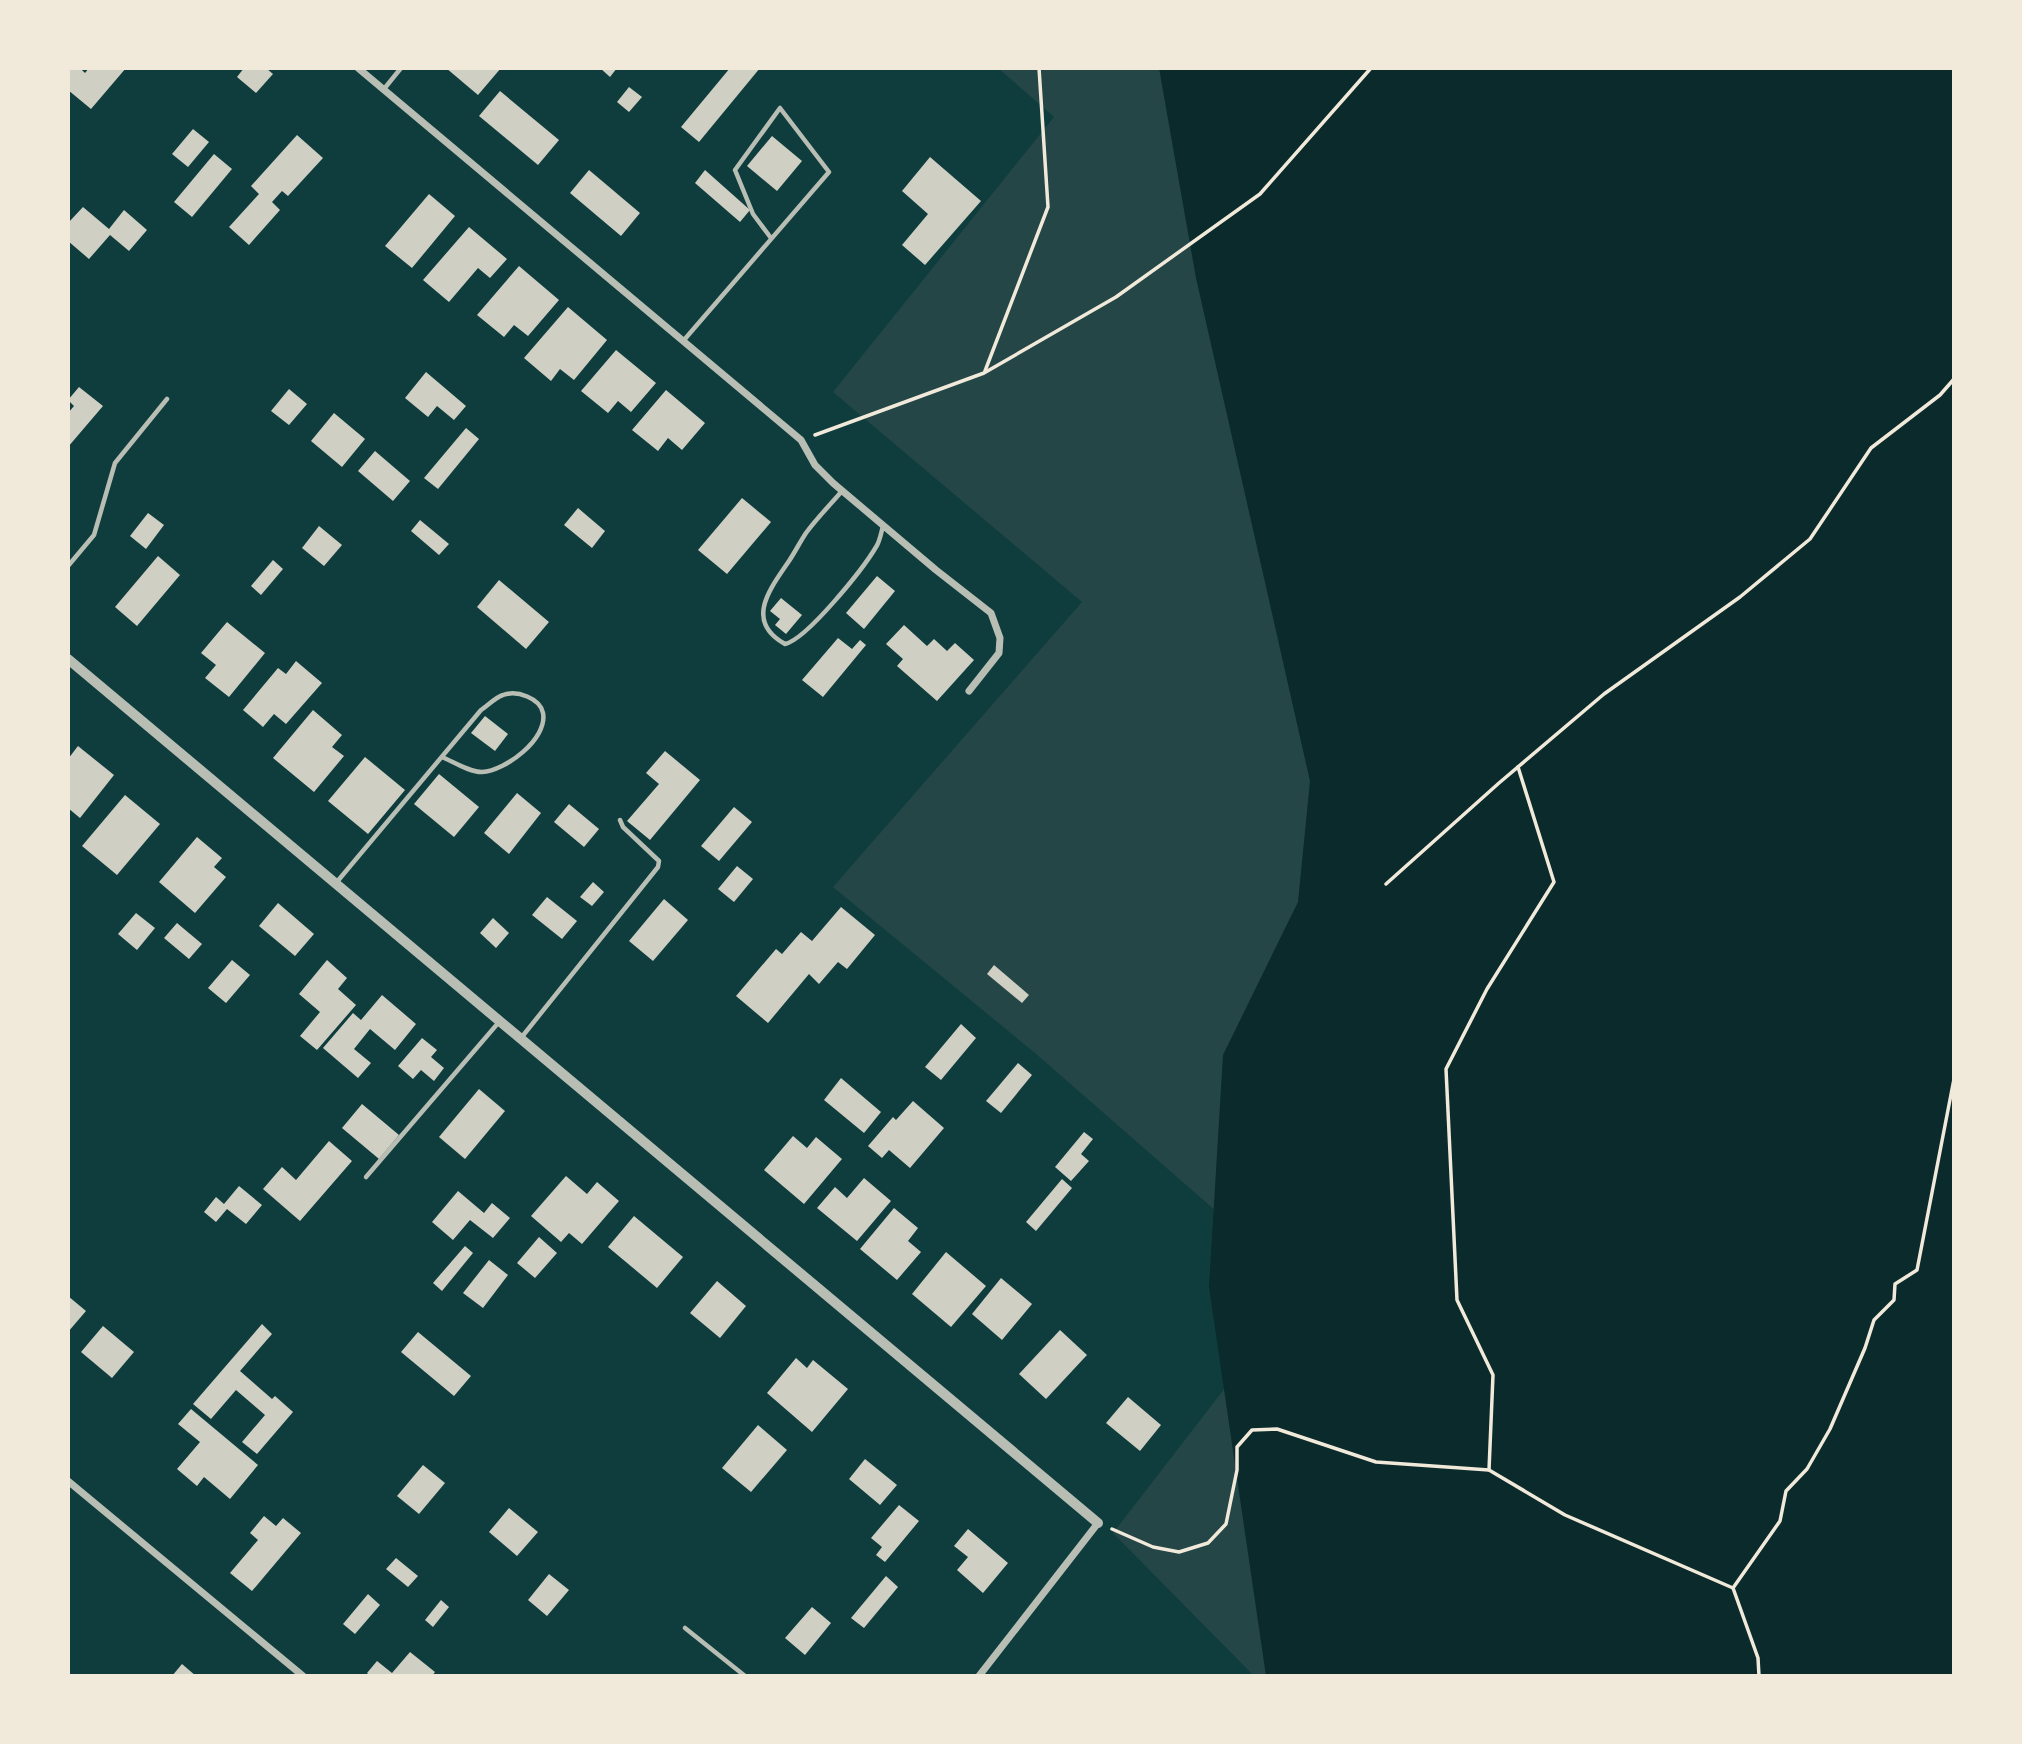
<svg xmlns="http://www.w3.org/2000/svg" width="2022" height="1744" font-family="'Noto Sans',sans-serif">
<style>
.green{fill:#244646}
.water{fill:#0a2a2b}
.building{fill:#cfcfc3}
.lines{fill:none;stroke-linecap:round;stroke-linejoin:round}
.path{stroke:#f1e9da;stroke-width:3.5}
.service{stroke:#b8beb3;stroke-width:4.5}
.minor{stroke:#b8beb3;stroke-width:7}
.tertiary{stroke:#b8beb3;stroke-width:10}
</style>
<rect width="100%" height="100%" fill="#0f3d3e"/>
<path class="green" d="M998,68H1954V1676H1254L1113,1533L1303,1287L1035,1053L833,887L1082,602L833,392L1054,117Z"/>
<path class="water" d="M1159,68H1954V1676H1266L1209,1287L1223,1055L1298,902L1310,781L1196,278Z"/>
<g class="building">
<path d="M70,68H80L85,73L89,68H126L91,109L68,90Z"/>
<path d="M244,68H266L273,74L256,93L237,77Z"/>
<path d="M446,68H501L478,95Z"/>
<path d="M600,68H617L610,77Z"/>
<path d="M730,68H760L699,142L681,127Z"/>
<path d="M629,87L642,97L629,112L617,102Z"/>
<path d="M500,91L559,140L538,165L479,116Z"/>
<path d="M193,129L209,142L188,167L172,154Z"/>
<path d="M297,135L323,158L288,196L282,191L272,202L280,210L249,245L229,227L259,194L251,186Z"/>
<path d="M772,136L802,161L777,191L747,166Z"/>
<path d="M214,154L232,169L192,217L174,202Z"/>
<path d="M930,157L981,201L925,265L902,245L928,214L902,191Z"/>
<path d="M589,170L640,213L621,236L570,193Z"/>
<path d="M705,170L750,210L740,222L695,183Z"/>
<path d="M429,194L455,216L412,268L385,246Z"/>
<path d="M83,207L109,229L124,210L147,230L129,251L110,235L89,259L68,241V223Z"/>
<path d="M469,227L507,259L490,278L478,268L449,302L423,280Z"/>
<path d="M519,266L559,300L528,336L514,325L504,337L477,315Z"/>
<path d="M568,307L607,340L574,380L560,369L551,381L524,358Z"/>
<path d="M616,350L656,383L631,412L618,401L608,413L581,391Z"/>
<path d="M426,372L466,406L454,420L437,406L428,417L405,398Z"/>
<path d="M79,387L103,406L68,447V413L74,406L68,400Z"/>
<path d="M289,389L307,404L289,425L271,411Z"/>
<path d="M666,390L705,423L682,450L668,438L658,451L632,430Z"/>
<path d="M334,413L365,439L342,467L311,441Z"/>
<path d="M466,428L479,439L438,489L424,478Z"/>
<path d="M375,451L410,481L393,501L358,471Z"/>
<path d="M742,498L771,522L727,574L698,550Z"/>
<path d="M578,508L605,531L592,548L564,525Z"/>
<path d="M148,513L164,525L146,549L130,536Z"/>
<path d="M420,520L449,544L439,555L411,531Z"/>
<path d="M319,526L342,545L324,566L302,548Z"/>
<path d="M158,556L180,575L137,626L115,607Z"/>
<path d="M273,560L283,569L261,595L251,586Z"/>
<path d="M877,576L895,591L864,629L846,613Z"/>
<path d="M499,580L549,622L526,649L477,607Z"/>
<path d="M781,598L802,615L786,634L775,625L780,619L770,611Z"/>
<path d="M227,622L265,653L229,697L205,678L216,665L201,653Z"/>
<path d="M904,625L927,646L934,639L947,651L955,643L974,660L937,701L897,666L903,659L886,644Z"/>
<path d="M838,638L852,649L860,640L866,645L823,697L802,680Z"/>
<path d="M296,661L322,683L286,724L274,714L263,727L243,710L278,668L286,674Z"/>
<path d="M313,710L342,735L332,747L344,756L314,792L273,758Z"/>
<path d="M485,716L508,734L495,751L471,733Z"/>
<path d="M78,746L114,775L80,818L68,808V759Z"/>
<path d="M665,751L700,780L650,840L627,821L659,784L646,773Z"/>
<path d="M365,757L405,790L368,834L328,801Z"/>
<path d="M439,774L479,807L454,837L414,804Z"/>
<path d="M517,793L541,813L509,854L484,833Z"/>
<path d="M125,795L160,824L117,875L82,846Z"/>
<path d="M569,804L599,829L584,847L554,822Z"/>
<path d="M734,807L752,822L719,861L701,846Z"/>
<path d="M197,837L222,858L214,867L226,877L195,913L159,882Z"/>
<path d="M737,866L753,879L734,902L718,889Z"/>
<path d="M593,882L604,892L592,906L580,897Z"/>
<path d="M547,897L577,921L562,939L532,915Z"/>
<path d="M664,899L688,920L653,961L629,941Z"/>
<path d="M278,903L314,934L295,956L259,926Z"/>
<path d="M841,907L875,935L847,969L838,962L819,984L809,974L768,1023L736,996L776,949L782,954L801,932L812,941Z"/>
<path d="M136,913L155,928L137,950L118,934Z"/>
<path d="M493,918L509,933L496,948L480,933Z"/>
<path d="M177,923L202,944L189,959L164,938Z"/>
<path d="M232,960L250,975L226,1003L208,988Z"/>
<path d="M327,960L347,978L338,989L356,1005L317,1050L300,1036L320,1012L299,994Z"/>
<path d="M994,965L1029,995L1022,1003L987,974Z"/>
<path d="M382,995L416,1024L395,1050L370,1029L354,1049L371,1063L358,1078L323,1048L353,1013L361,1020Z"/>
<path d="M961,1024L976,1038L941,1080L925,1067Z"/>
<path d="M422,1038L437,1050L431,1057L444,1068L434,1081L421,1070L413,1079L398,1066Z"/>
<path d="M1018,1063L1032,1075L1001,1113L986,1101Z"/>
<path d="M841,1078L881,1112L864,1133L824,1100Z"/>
<path d="M479,1089L505,1111L465,1159L439,1137Z"/>
<path d="M913,1101L944,1128L910,1168L889,1150L882,1158L868,1146L893,1117L896,1120Z"/>
<path d="M362,1104L399,1135L379,1159L342,1128Z"/>
<path d="M1084,1132L1093,1139L1081,1154L1089,1161L1071,1181L1055,1167Z"/>
<path d="M793,1136L807,1148L816,1137L842,1159L804,1204L764,1170Z"/>
<path d="M329,1141L352,1161L300,1221L263,1189L282,1167L296,1180Z"/>
<path d="M566,1176L587,1194L597,1182L619,1201L582,1244L569,1233L561,1242L531,1216Z"/>
<path d="M864,1178L891,1201L857,1241L817,1208L835,1187L847,1198Z"/>
<path d="M1062,1179L1072,1188L1036,1231L1026,1222Z"/>
<path d="M239,1186L262,1205L246,1224L227,1209L216,1222L204,1212L216,1197L224,1204Z"/>
<path d="M458,1191L484,1213L492,1203L510,1218L493,1238L470,1220L453,1240L432,1222Z"/>
<path d="M894,1208L918,1228L908,1241L921,1252L897,1280L860,1249Z"/>
<path d="M634,1216L683,1257L657,1288L608,1247Z"/>
<path d="M539,1237L557,1253L535,1278L517,1263Z"/>
<path d="M465,1246L473,1253L442,1291L433,1283Z"/>
<path d="M946,1252L986,1286L951,1327L912,1294Z"/>
<path d="M489,1260L508,1275L483,1308L463,1293Z"/>
<path d="M1001,1278L1032,1304L1002,1340L972,1314Z"/>
<path d="M717,1281L746,1306L720,1338L690,1313Z"/>
<path d="M68,1296L86,1311L68,1332Z"/>
<path d="M262,1324L272,1334L240,1371L272,1399L275,1396L293,1412L257,1454L242,1442L265,1415L236,1390L211,1419L193,1404Z"/>
<path d="M103,1326L134,1352L112,1378L81,1352Z"/>
<path d="M1060,1330L1087,1355L1046,1399L1019,1374Z"/>
<path d="M418,1332L471,1376L454,1396L401,1352Z"/>
<path d="M796,1358L807,1368L813,1360L848,1389L812,1432L767,1393Z"/>
<path d="M1128,1397L1161,1425L1140,1451L1106,1423Z"/>
<path d="M191,1409L258,1465L230,1499L204,1477L197,1486L177,1469L200,1442L178,1424Z"/>
<path d="M758,1425L787,1450L751,1492L722,1468Z"/>
<path d="M865,1459L897,1485L880,1505L849,1479Z"/>
<path d="M423,1465L445,1483L419,1514L397,1496Z"/>
<path d="M899,1505L919,1521L885,1562L876,1555L882,1547L871,1538Z"/>
<path d="M509,1508L538,1532L517,1556L489,1532Z"/>
<path d="M264,1516L276,1526L283,1518L301,1533L252,1591L230,1573L258,1540L250,1533Z"/>
<path d="M968,1529L1008,1563L983,1593L957,1570L968,1557L954,1546Z"/>
<path d="M396,1558L418,1576L408,1587L386,1569Z"/>
<path d="M549,1574L569,1590L547,1616L528,1600Z"/>
<path d="M886,1576L898,1587L864,1628L851,1618Z"/>
<path d="M368,1594L380,1605L355,1634L343,1624Z"/>
<path d="M441,1600L449,1607L433,1627L425,1620Z"/>
<path d="M812,1607L831,1623L805,1655L785,1638Z"/>
<path d="M410,1652L435,1672L432,1676H370L367,1673L377,1661L392,1673Z"/>
<path d="M182,1664L196,1676H172Z"/>
</g>
<g class="lines">
<g class="path">
<path d="M985,371L1048,207L1039,68"/>
<path d="M815,435L984,373L1116,297L1260,194L1371,68"/>
<path d="M1386,884L1499,783L1604,694L1740,597L1810,539L1871,448L1940,395L1954,379"/>
<path d="M1489,1470L1493,1375L1457,1300L1446,1069L1487,989L1554,882L1518,767"/>
<path d="M1112,1529L1153,1547L1179,1552L1208,1543L1226,1524L1237,1470V1447L1252,1430L1277,1429L1376,1462L1489,1470L1565,1515L1733,1588L1758,1658L1759,1676"/>
<path d="M1733,1588L1780,1521L1786,1491L1807,1469L1830,1429L1865,1348L1874,1320L1894,1300L1895,1284L1917,1270L1954,1079"/>
</g>
<g class="service">
<path d="M384,89L401,68"/>
<path d="M684,340L829,172L780,108L735,170L753,214L771,238"/>
<path d="M842,491C830,505 817,518 806,533C800,542 795,552 789,561C770,589 744,621 785,644C807,639 863,569 876,547C880,541 881,533 883,526"/>
<path d="M68,566L94,535L115,463L167,399"/>
<path d="M336,883L481,710C487,706 496,697 503,695C517,690 540,698 543,713C548,739 505,771 482,772C469,772 454,762 442,757"/>
<path d="M521,1038L658,867L659,861L623,827L620,820"/>
<path d="M366,1177L499,1022"/>
<path d="M685,1628L745,1676"/>
</g>
<g class="minor">
<path d="M358,68L801,440L815,465L833,483L936,570L991,613L1000,638L999,653L969,691"/>
<path d="M68,1481L303,1676"/>
<path d="M979,1676L1098,1523"/>
</g>
<path class="tertiary" d="M68,659L1098,1523"/>
</g>
<rect width="2022" height="1744" fill="none" stroke="#f1e9da" stroke-width="140"/>
</svg>
